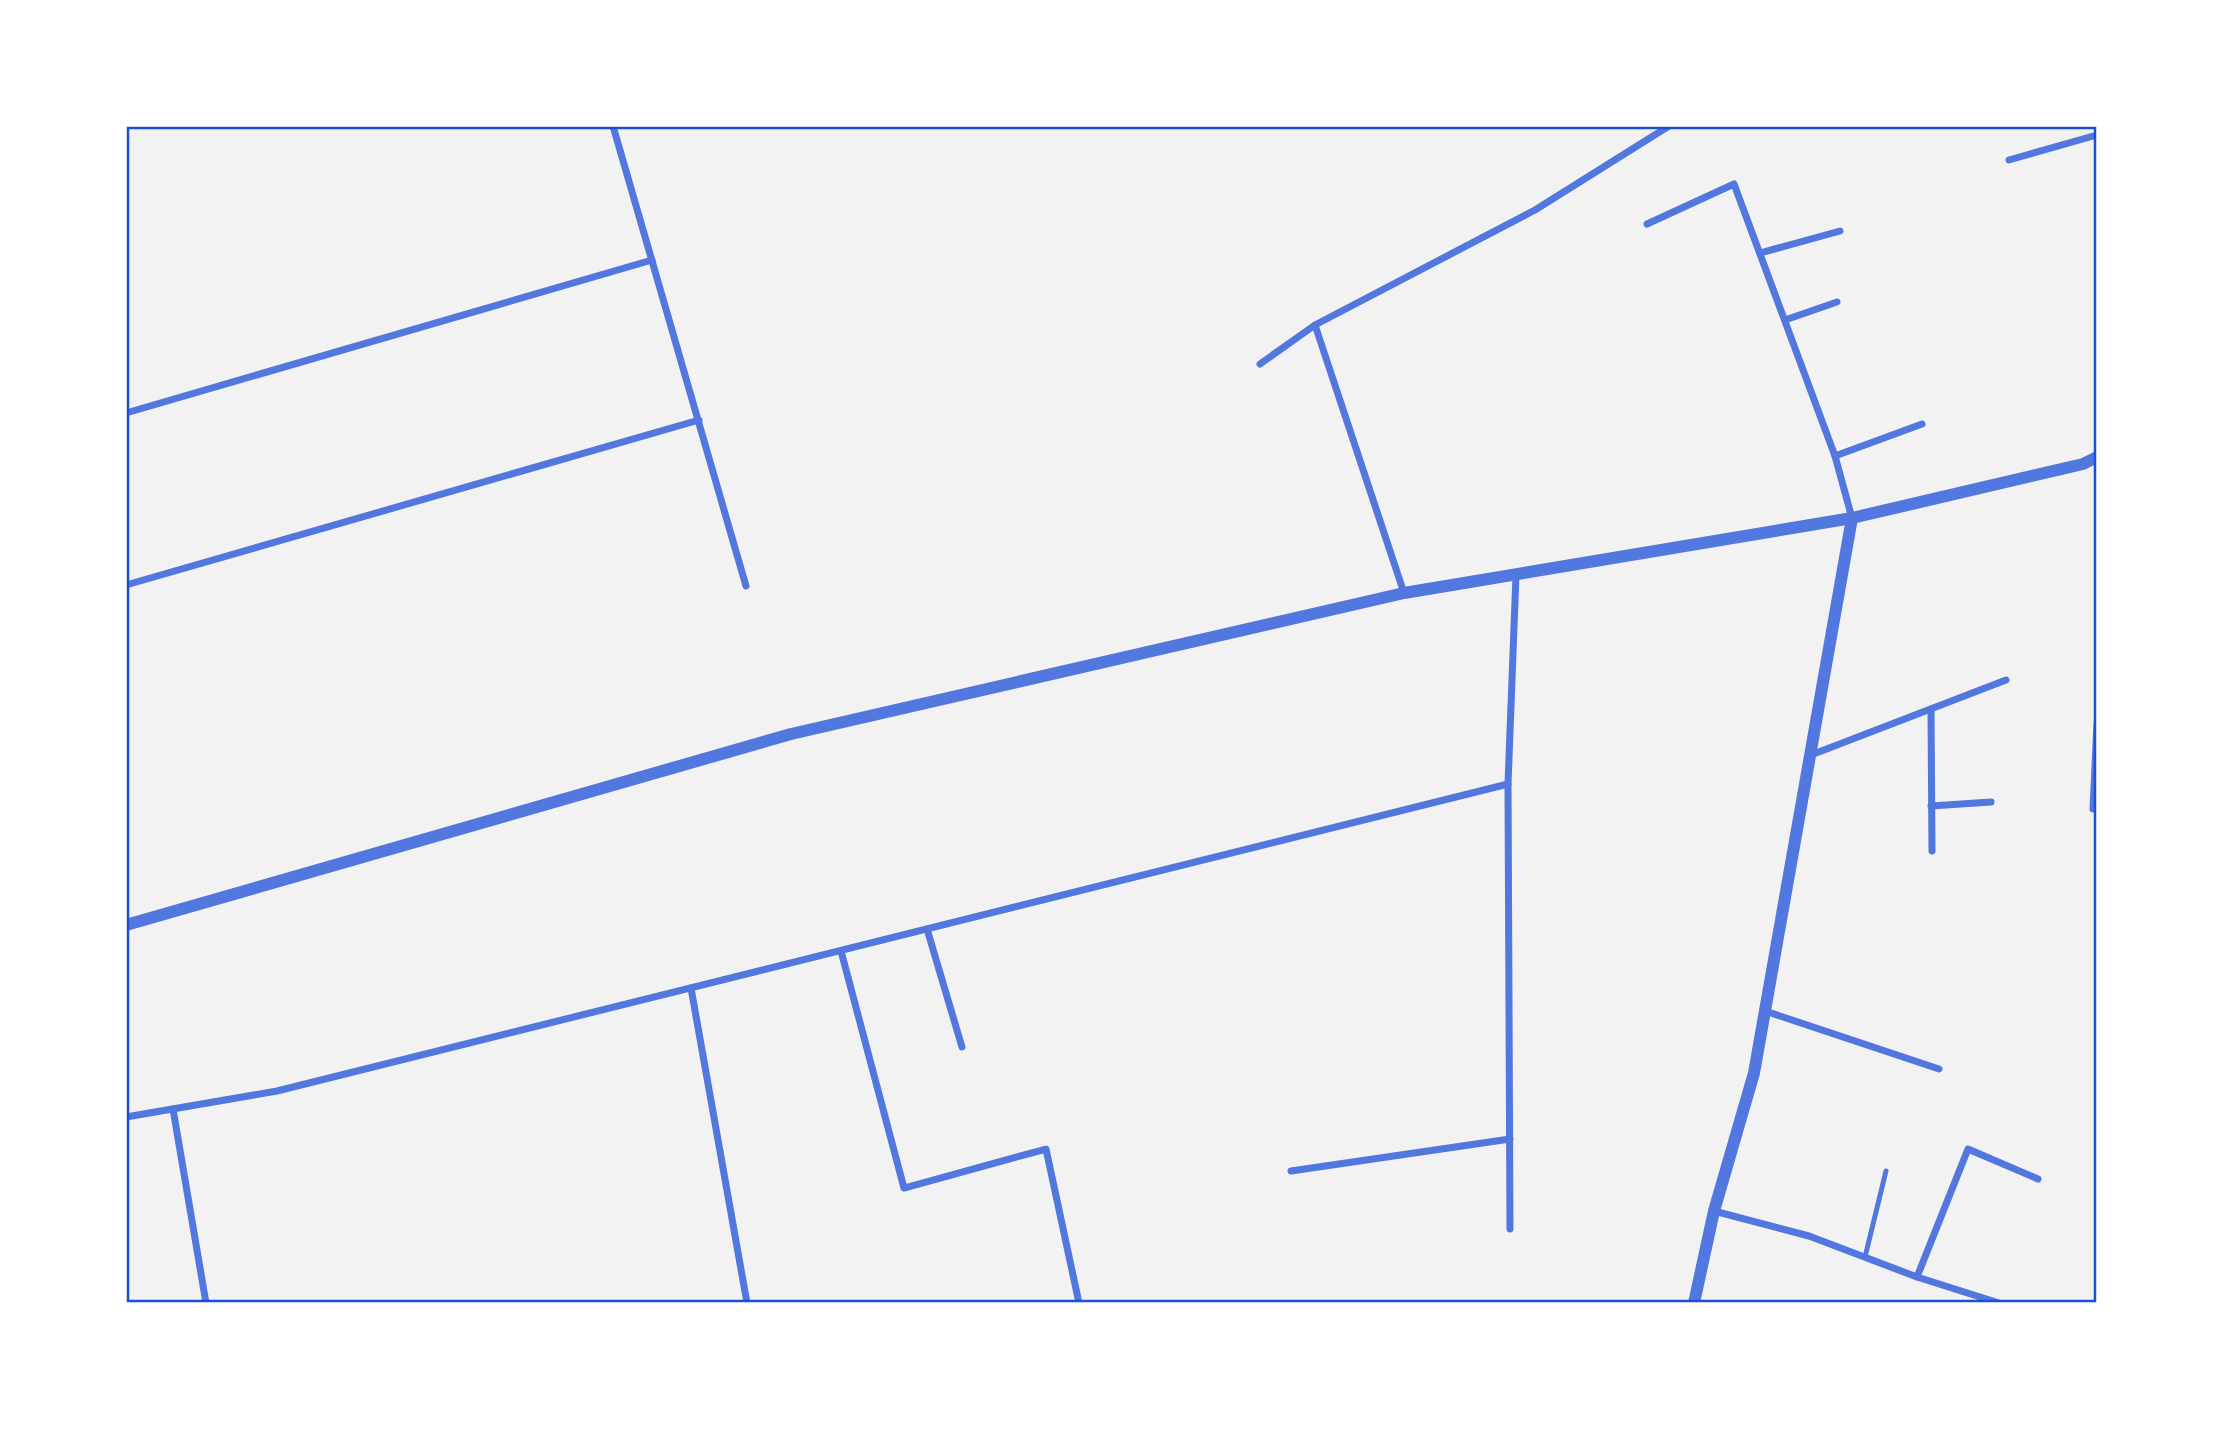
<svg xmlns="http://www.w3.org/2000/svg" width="2223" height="1429" font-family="'Varela Round',sans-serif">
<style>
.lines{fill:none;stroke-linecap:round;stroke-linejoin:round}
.service{stroke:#5277de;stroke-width:5}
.minor{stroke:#5277de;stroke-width:7}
.tertiary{stroke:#5277de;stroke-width:12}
.neatline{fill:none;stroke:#1d4ed8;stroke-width:2.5}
</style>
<rect width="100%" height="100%" fill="#f2f2f2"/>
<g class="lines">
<path class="service" d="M1865,1257L1886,1171"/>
<g class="minor">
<path d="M613,126L746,586"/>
<path d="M2009,160L2097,135"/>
<path d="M1647,224L1734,184L1835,456L1852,518"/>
<path d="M1760,253L1840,231"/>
<path d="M1785,320L1837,302"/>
<path d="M1315,325L1404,593"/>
<path d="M1260,364L1315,325L1535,210L1669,126"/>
<path d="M126,413L652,260"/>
<path d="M1835,456L1922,424"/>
<path d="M126,585L699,420"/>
<path d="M1931,709L1932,851"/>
<path d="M1811,755L2006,680"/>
<path d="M1931,806L1991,802"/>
<path d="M2093,809L2097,723"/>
<path d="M927,929L962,1047"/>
<path d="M841,951L904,1188L1046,1149L1079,1303"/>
<path d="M691,988L747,1303"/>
<path d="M1765,1011L1939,1069"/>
<path d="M173,1109L206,1303"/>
<path d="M126,1117L277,1091L1508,784"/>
<path d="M1291,1171L1510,1139"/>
<path d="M1714,1211L1809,1236L1917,1277L1999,1303"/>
<path d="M1510,1229L1508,784L1516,575"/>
<path d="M1917,1277L1968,1149L2038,1179"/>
</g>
<g class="tertiary">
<path d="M126,925L791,734L1404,593L1852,518L2083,464L2097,457"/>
<path d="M1694,1303L1714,1211L1754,1073L1852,518"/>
</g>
</g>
<rect width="2223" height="1429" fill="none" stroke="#ffffff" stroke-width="256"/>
<rect x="128" y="128" width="1967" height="1173" class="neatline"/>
</svg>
